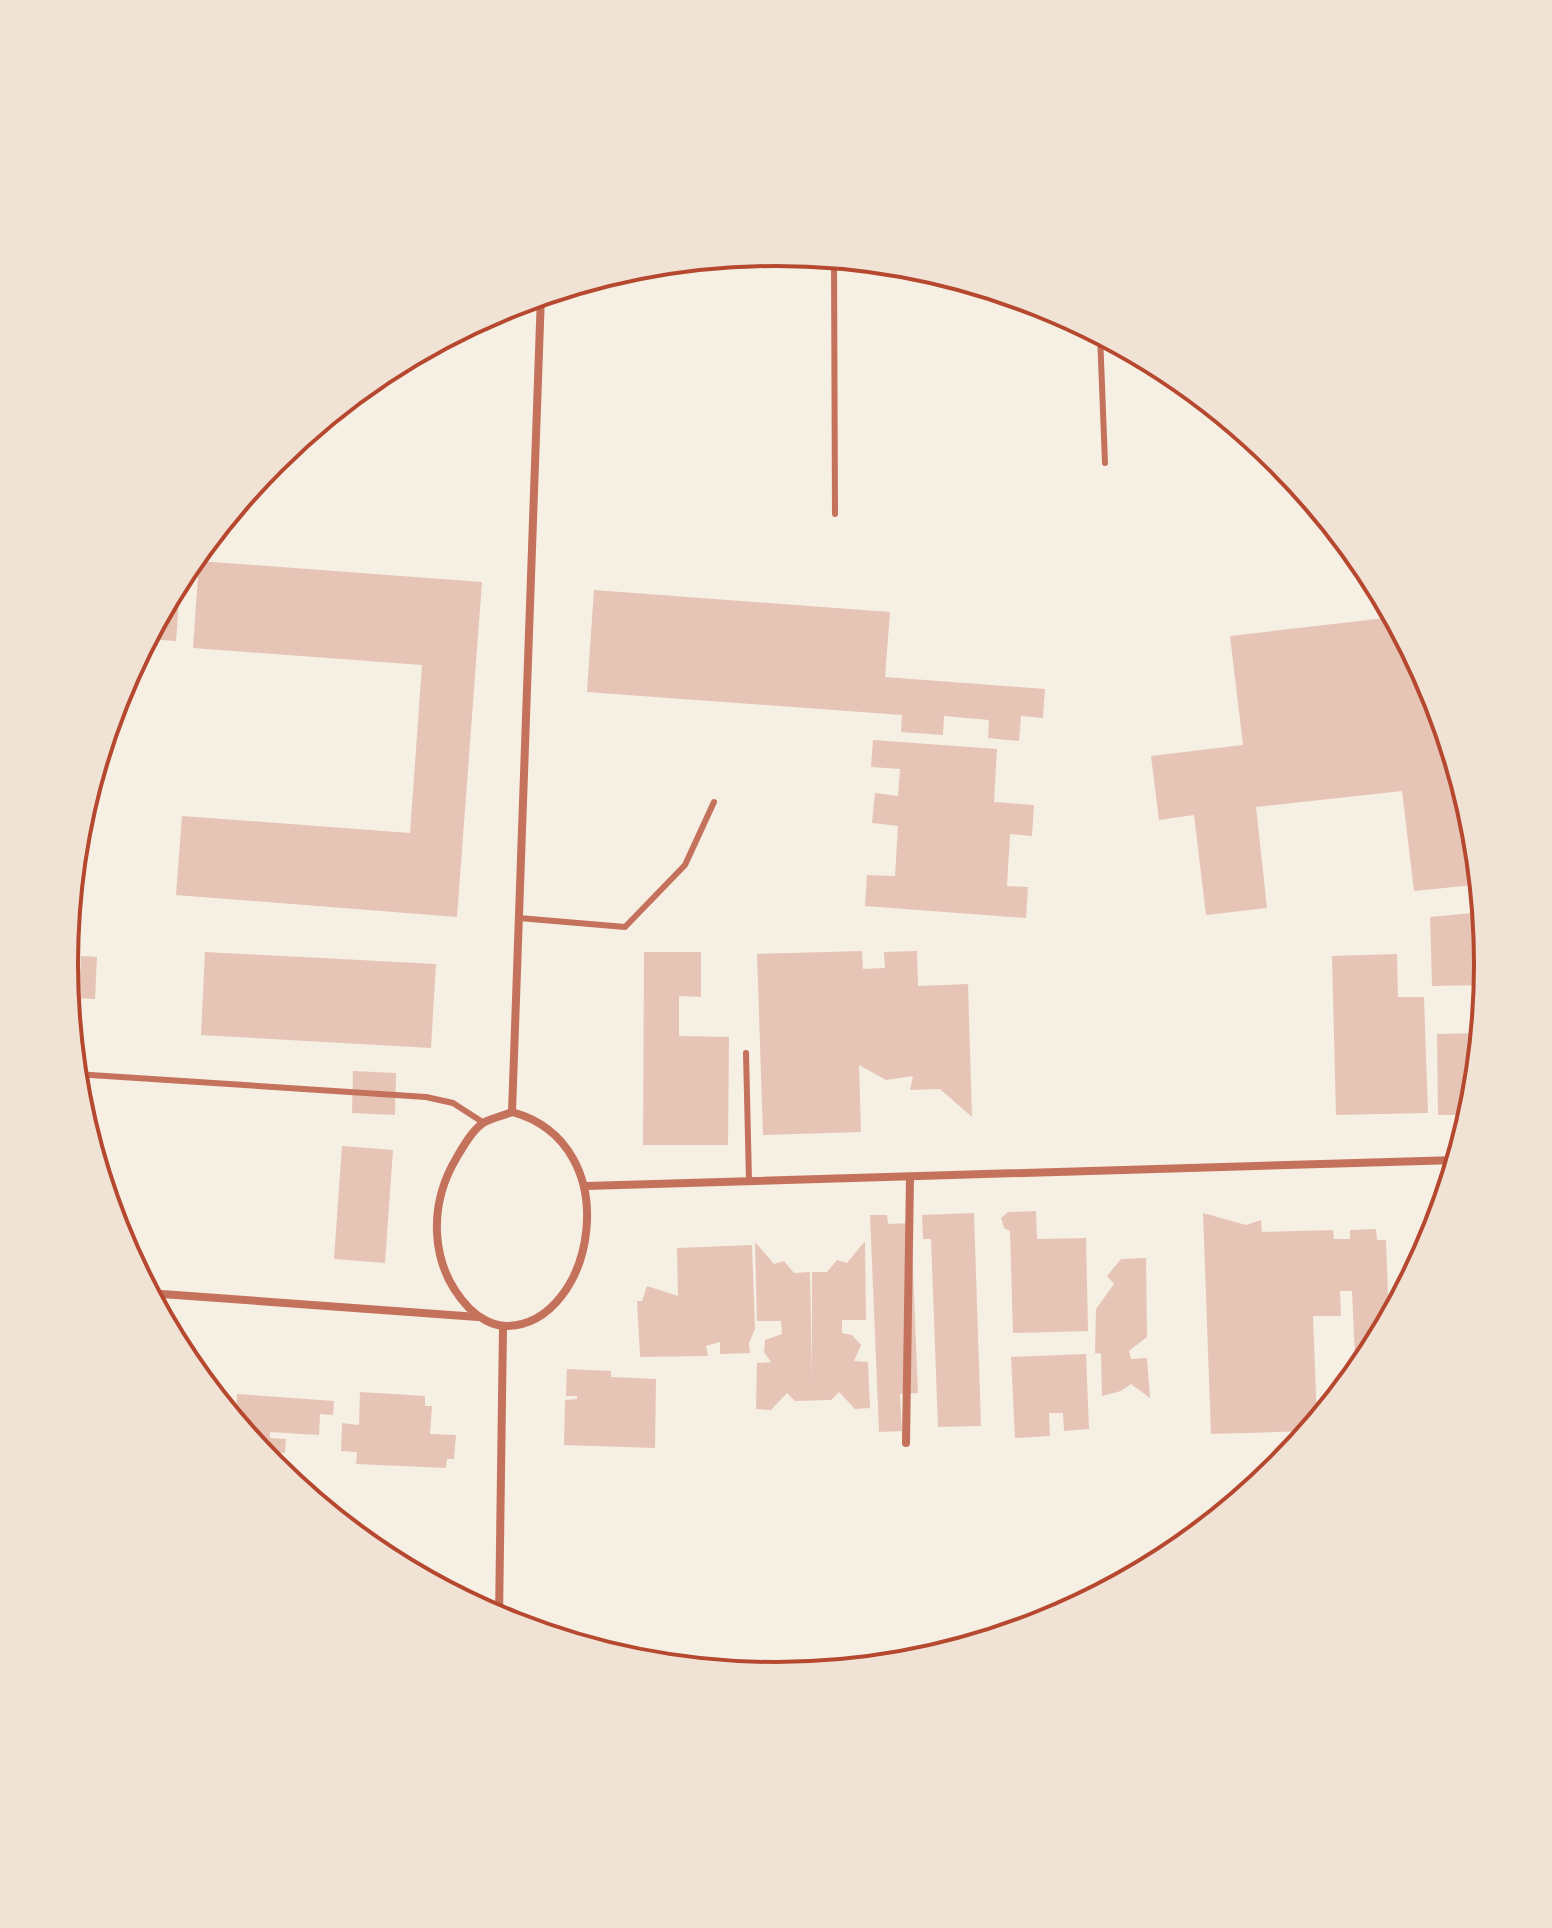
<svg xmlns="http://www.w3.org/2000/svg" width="1552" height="1928" font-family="'Roboto Condensed',sans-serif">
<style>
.building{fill:#e6c5b7}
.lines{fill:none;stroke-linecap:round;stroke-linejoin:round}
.service{stroke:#c5725c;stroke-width:6}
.minor{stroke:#c5725c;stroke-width:8}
.rim{fill:none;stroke:#b5482f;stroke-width:4}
</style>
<rect width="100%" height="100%" fill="#f6efe4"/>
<g class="building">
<path d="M199,561L482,582L457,917L176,895L182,816L410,833L422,665L193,648Z"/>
<path d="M181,573L176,641L146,639L166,603Z"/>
<path d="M594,590L890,612L885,677L1045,689L1043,718L1021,716L1019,741L988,738L989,720L944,716L943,735L901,732L902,715L587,692Z"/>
<path d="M1394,617L1434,692L1463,789L1474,885L1414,891L1402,791L1256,807L1267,908L1206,915L1194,815L1159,820L1151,756L1243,745L1230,636Z"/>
<path d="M873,740L997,749L994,802L1034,805L1032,836L1010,834L1007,886L1028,887L1026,918L865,906L867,875L895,876L898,826L872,823L875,793L898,796L900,769L871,767Z"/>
<path d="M1483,912L1488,964L1486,985L1432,986L1430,917Z"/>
<path d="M66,945L76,946L74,976L80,978L81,956L97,957L95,999L72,998L71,1014L64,964Z"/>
<path d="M862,951L863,969L885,968L884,952L917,951L918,986L968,984L972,1117L940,1089L910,1090L913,1076L886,1080L859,1065L861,1132L763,1135L757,954Z"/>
<path d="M205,952L436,964L431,1048L201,1035Z"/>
<path d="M644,952H701V997L679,996V1036L729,1037L728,1145H643Z"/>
<path d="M1397,954L1398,997H1424L1428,1113L1336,1115L1332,956Z"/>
<path d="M1481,1033L1471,1115H1438L1437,1034Z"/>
<path d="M353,1071L396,1073L395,1115L352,1113Z"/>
<path d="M342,1146L393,1150L385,1263L334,1259Z"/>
<path d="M1036,1211L1037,1239L1086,1238L1088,1331L1013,1333L1010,1231L1004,1228L1001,1218L1008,1212Z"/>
<path d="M974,1213L981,1426L938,1427L931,1239H923L922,1215Z"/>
<path d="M1203,1213L1246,1225L1261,1220L1262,1232L1333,1230L1334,1239H1350V1230L1376,1229L1377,1240H1386L1389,1319L1370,1355L1355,1356L1352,1291H1340L1341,1316H1313L1317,1422L1309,1431L1211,1434Z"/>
<path d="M870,1215H887L888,1224L911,1223L918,1393L900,1394L902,1431L879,1432Z"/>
<path d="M865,1241L866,1320H842V1333L852,1335L861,1345L854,1361L868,1362L870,1408L855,1409L839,1392L831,1400L795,1401L787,1393L771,1410L756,1409L757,1363L771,1362L764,1352L765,1340L782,1334L781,1321H757L755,1242L774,1264L784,1261L794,1273L810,1272L812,1379V1272H827L837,1260L847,1263Z"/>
<path d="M752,1245L755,1329L749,1343L750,1353L720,1354V1342L706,1346L708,1356L640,1357L637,1301H642L647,1286L678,1296L677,1248Z"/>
<path d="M1146,1258L1147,1337L1129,1351L1131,1359L1147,1358L1150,1398L1131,1384L1121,1391L1102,1396L1101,1354L1095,1353L1096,1309L1114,1284L1107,1276L1121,1259Z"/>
<path d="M179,1351L197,1352L196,1374L184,1359Z"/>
<path d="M1086,1354L1089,1429L1064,1431L1063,1413H1049L1050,1436L1015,1438L1011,1357Z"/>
<path d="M567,1369L611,1371V1377L656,1379L655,1448L564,1445L565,1400L577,1399V1396H566Z"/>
<path d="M360,1392L425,1396V1406H432L430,1434L456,1435L454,1459H447L446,1468L356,1464L357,1452L341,1451L342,1423L359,1425Z"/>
<path d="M237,1394L334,1401L333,1415L320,1414L319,1435L270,1432V1438L286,1439L285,1453L259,1451L236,1423Z"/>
</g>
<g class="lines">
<g class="service">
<path d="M834,258L835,514"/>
<path d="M1100,334L1105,463"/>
<path d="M519,918L625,927L685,865L714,802"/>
<path d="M746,1053L749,1181"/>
<path d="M75,1074L426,1097L453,1103L484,1123"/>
</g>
<g class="minor">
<path d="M512,1112L541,295"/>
<path d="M512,1112C630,1144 594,1326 506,1326C492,1326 478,1317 469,1308C429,1266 428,1205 457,1157C464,1145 472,1131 483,1123C491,1118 503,1116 512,1112Z"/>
<path d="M586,1186L1457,1160"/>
<path d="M148,1293L478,1317"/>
<path d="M906,1443L910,1177"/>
<path d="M499,1619L503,1327"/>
</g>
</g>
<path d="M0 0H1552V1928H0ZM78 964a698 698 0 1 1 1396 0a698 698 0 1 1-1396 0Z" fill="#f1e2d6" fill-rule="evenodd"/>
<path class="rim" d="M78 964a698 698 0 1 1 1396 0a698 698 0 1 1-1396 0Z"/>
</svg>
